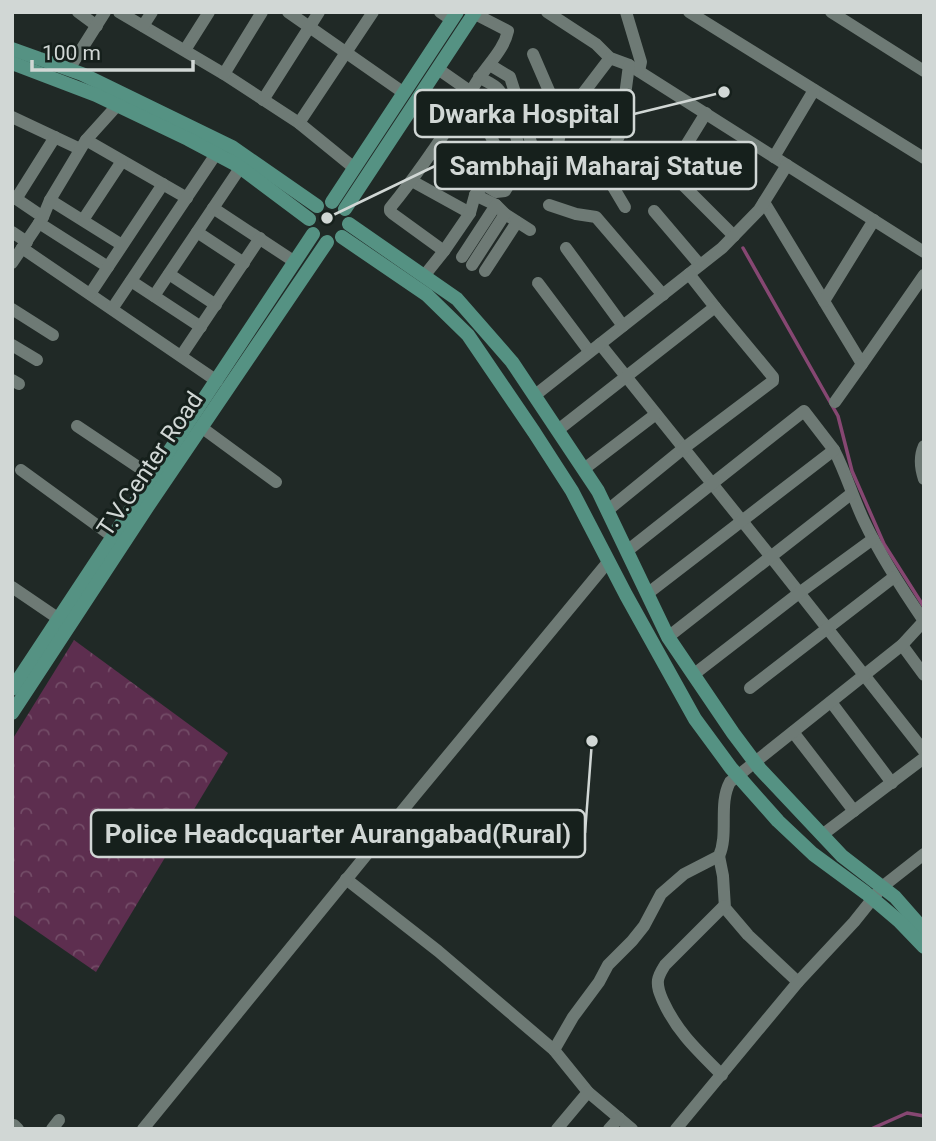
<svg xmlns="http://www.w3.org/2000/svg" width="936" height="1141" font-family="Roboto,sans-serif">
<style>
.park{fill:url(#park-crowns)}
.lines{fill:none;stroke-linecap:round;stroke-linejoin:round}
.stream{stroke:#864772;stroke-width:3.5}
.street{stroke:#6e7a75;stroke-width:12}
.secondary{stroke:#559283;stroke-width:14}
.labels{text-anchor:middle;stroke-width:6;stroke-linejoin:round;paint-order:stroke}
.street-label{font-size:24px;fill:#d1d7d5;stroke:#16201c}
.leader{fill:none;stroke:#d1d7d5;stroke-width:2.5}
.callout-dot{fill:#d1d7d5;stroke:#16201c;stroke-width:2.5}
.callout{fill:#16201c;stroke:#d1d7d5;stroke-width:2.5}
.callout-label{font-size:26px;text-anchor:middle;font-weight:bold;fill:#d1d7d5}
</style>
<defs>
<pattern id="park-crowns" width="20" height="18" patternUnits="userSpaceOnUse" patternTransform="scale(1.75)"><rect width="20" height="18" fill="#5d2e4f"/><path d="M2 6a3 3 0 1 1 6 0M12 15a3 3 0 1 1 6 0" fill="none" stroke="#734c67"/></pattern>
</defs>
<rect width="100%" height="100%" fill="#202926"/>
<path class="park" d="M74,640L228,753L96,972L12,914V740Z"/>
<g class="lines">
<g class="stream">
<path d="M743,248L838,416L852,471L884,544L924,607"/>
<path d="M871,1129L907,1113L924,1116"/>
</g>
<g class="street">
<path d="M78,12L97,26"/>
<path d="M119,12L224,74L299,123L353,167"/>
<path d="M288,12L404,93"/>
<path d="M440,12L452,20"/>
<path d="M547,12L596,44L610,58L629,65L924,252"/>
<path d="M626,12L641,62L639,71"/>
<path d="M689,12L924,158"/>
<path d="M831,12L924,71"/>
<path d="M143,26L152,12"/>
<path d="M185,50L209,12"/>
<path d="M533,54L562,121L557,150"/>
<path d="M490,65L510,77L538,164L529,170L520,164"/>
<path d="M69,69L105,12"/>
<path d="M224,74L262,12"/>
<path d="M479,77C485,81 494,84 498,89C505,96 523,153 520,162C518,173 511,181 505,191L496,192L483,184"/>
<path d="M263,100L319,12"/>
<path d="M706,113L677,160L675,171L680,182L734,236"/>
<path d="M12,117L80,149"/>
<path d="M562,121L610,58"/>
<path d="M299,123L373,12"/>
<path d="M86,140L187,198"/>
<path d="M432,152L486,182"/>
<path d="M774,157L814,90"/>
<path d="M412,181L470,213"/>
<path d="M475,195L496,205L505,214L530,230"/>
<path d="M12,196L43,217"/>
<path d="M16,199L55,137"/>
<path d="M50,200L122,245"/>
<path d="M764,202L862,364L924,275"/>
<path d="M549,205L576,214L596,217L663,295"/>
<path d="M625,207L603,170L620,134L629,65"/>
<path d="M213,208L295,262"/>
<path d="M654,211L700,265"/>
<path d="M83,220L122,161"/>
<path d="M39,223L108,267"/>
<path d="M12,232L27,242"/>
<path d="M197,232L244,263"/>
<path d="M22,248L217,381"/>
<path d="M566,248L623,326"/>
<path d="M444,251L393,214L390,211V208C417,175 440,141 463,105C469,96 473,86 480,77C490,62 504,49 508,31L475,14"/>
<path d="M462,257L496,205"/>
<path d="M12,263L43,217L50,200L86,140L123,99"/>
<path d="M472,265L505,214"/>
<path d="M485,271L517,222"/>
<path d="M169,274L216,305"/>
<path d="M424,276L444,251L470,213L475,195L486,182L499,158L498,152L471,92L438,69"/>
<path d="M131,281L201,327"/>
<path d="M538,283L589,351"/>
<path d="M90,294L163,184"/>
<path d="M154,296L240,168"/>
<path d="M824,301L874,220"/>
<path d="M12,309L53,335"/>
<path d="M112,309L216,154"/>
<path d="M600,344L771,557L924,751"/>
<path d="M12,345L37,360"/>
<path d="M181,356L260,238"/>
<path d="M12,380L19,384"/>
<path d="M534,396L722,248L759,210L787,165"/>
<path d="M835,402L862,364"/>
<path d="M77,426L153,477"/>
<path d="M201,427L276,482"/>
<path d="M558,430L715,307L689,274"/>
<path d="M924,446C919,457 920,467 924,479"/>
<path d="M834,450C846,473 853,498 864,521C881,557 902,589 924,621"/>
<path d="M584,469L656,414"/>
<path d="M21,470L113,537"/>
<path d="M608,510L684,448L773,381V377L715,307"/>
<path d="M627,551L804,411L834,450L647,594"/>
<path d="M12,587L59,619"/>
<path d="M668,637L851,494"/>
<path d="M902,645L924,675"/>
<path d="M693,675L799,593L873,539"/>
<path d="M750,688L894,577"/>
<path d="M831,702L892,783"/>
<path d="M793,732L854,811"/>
<path d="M822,835L924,758"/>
<path d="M719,856L723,876L725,908L748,935L798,982"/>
<path d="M346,879L438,951L554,1050L588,1092L632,1129"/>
<path d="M554,1050L573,1017L599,982L608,965L632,941L644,926L661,894L684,874L719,856C729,834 718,804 730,782L902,645L924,621"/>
<path d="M722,1075C698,1051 677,1032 663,1001C660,994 657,988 658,980C659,974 662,970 665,965L724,906"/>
<path d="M14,1125L18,1129"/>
<path d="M52,1129L59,1120"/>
<path d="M143,1129L416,794L608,562"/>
<path d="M557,1129L588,1092"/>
<path d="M609,1129L619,1118"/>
<path d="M676,1129L798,982L854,922L882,887L924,854"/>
</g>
<g class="secondary">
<path d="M12,49L82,74L232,147L317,206"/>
<path d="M12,63L96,95L188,139L237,165L309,219"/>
<path d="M332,202L457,12"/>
<path d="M345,209L475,12"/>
<path d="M349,224L457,299L512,362L598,491L668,637L733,733L760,769L842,856L895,897L924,930"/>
<path d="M342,237L427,295L468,335L534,432L572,491L626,595L695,719L731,768L778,821L813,854L866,893L899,921L924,947"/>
<path d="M12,689L313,234"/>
<path d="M12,713L148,506L327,242"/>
</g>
</g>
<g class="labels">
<g class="street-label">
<text transform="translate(150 464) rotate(-56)" y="8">T.V.Center Road</text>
</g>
</g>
<path class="leader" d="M724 92L634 114M327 218L435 166M592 741L585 833"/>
<g class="callout-dot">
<circle cx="724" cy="92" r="7"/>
<circle cx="327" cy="218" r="7"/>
<circle cx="592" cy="741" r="7"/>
</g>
<g class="callout">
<rect x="415" y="90" width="219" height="47" rx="7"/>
<rect x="435" y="142" width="321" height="47" rx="7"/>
<rect x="91" y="810" width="494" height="47" rx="7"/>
</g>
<g class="callout-label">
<text x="524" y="123">Dwarka Hospital</text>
<text x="596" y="175">Sambhaji Maharaj Statue</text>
<text x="338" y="843">Police Headcquarter Aurangabad(Rural)</text>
</g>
<rect width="936" height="1141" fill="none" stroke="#d1d7d5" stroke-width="28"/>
<path d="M32 60v10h161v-10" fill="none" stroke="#d1d7d5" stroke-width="3.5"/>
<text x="42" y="60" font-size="21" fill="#d1d7d5" stroke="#16201c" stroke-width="5" paint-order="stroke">100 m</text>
</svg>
